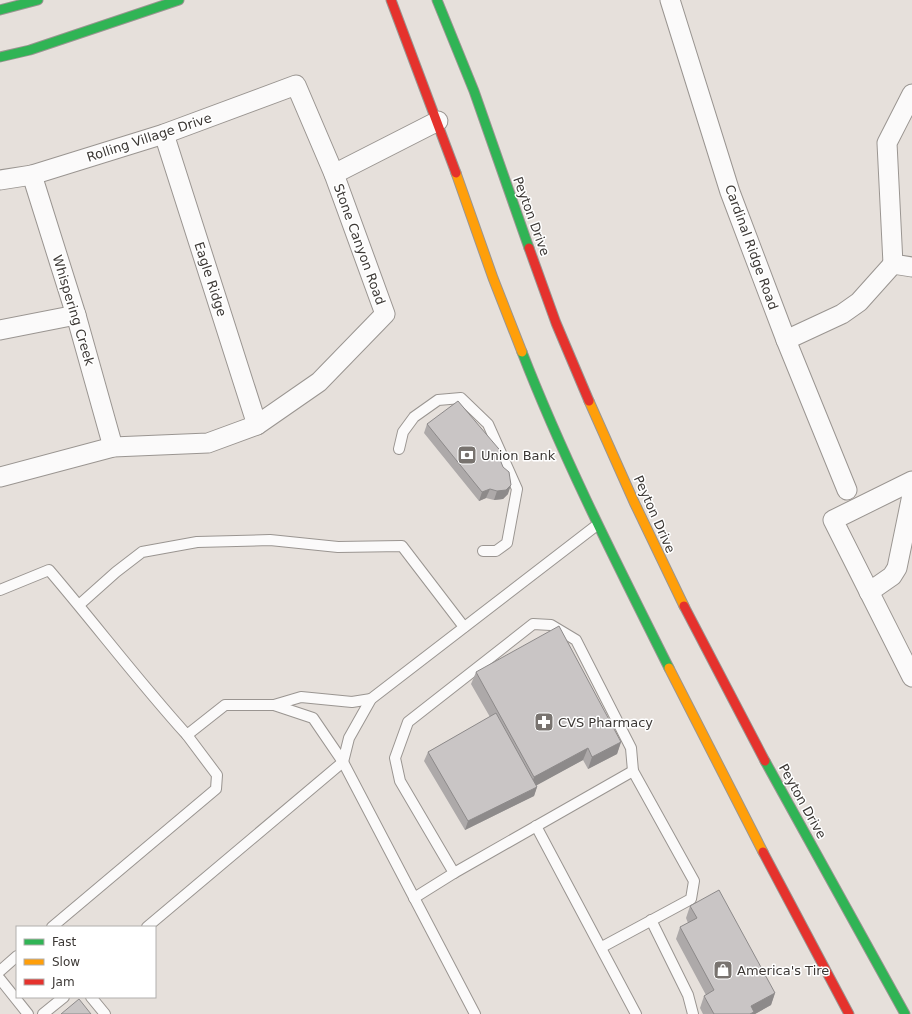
<svg xmlns="http://www.w3.org/2000/svg" width="912" height="1014" font-family="'DejaVu Sans',sans-serif">
<style>
.lines{fill:none;stroke-linecap:round;stroke-linejoin:round}
.lane-casing{stroke:#9a9591;stroke-width:12}
.street-casing{stroke:#9a9591;stroke-width:21}
.fast-casing{stroke:#9a9591;stroke-width:11}
.slow-casing{stroke:#9a9591;stroke-width:11}
.jam-casing{stroke:#9a9591;stroke-width:11}
.lane{stroke:#fbfafa;stroke-width:10}
.street{stroke:#fbfafa;stroke-width:19}
.fast{stroke:#30b455;stroke-width:9}
.slow{stroke:#ff9f0a;stroke-width:9}
.jam{stroke:#e5322d;stroke-width:9}
.wall{fill:#ada9a9}
.shaded-wall{fill:#8d8a8a}
.building{fill:#c9c5c5;stroke:#8d8a8a}
.labels{text-anchor:middle;stroke-width:3;stroke-linejoin:round;paint-order:stroke}
.street-label{font-size:13px;fill:#3c3835;stroke:#fff}
.poi-label{font-size:13px;fill:#3c3835;stroke:#fff;text-anchor:start}
</style>
<rect width="100%" height="100%" fill="#e6e0db"/>
<g class="lines">
<g class="lane-casing">
<g id="lane">
<path d="M399,449L403,432L414,417L438,400L461,398L488,424L517,489L507,543L496,551H483"/>
<path d="M0,590L49,570C96,625 139,682 187,735L225,705H274L313,718L343,762L475,1014"/>
<path d="M79,605L116,572L142,552L197,542L270,540L338,547L402,546L464,627"/>
<path d="M274,705L301,697L352,702L371,699"/>
<path d="M536,826L636,1014"/>
<path d="M454,873L400,781L395,758L408,722L533,624L551,625L576,640L631,748L633,771L694,881L691,899L602,947"/>
<path d="M414,898L454,873L633,771"/>
<path d="M651,920L688,995L693,1014"/>
<path d="M52,927L216,789L217,775L187,735"/>
<path d="M147,927L343,762L349,738L371,699L597,525"/>
<path d="M0,971L17,956"/>
<path d="M0,979L28,1014"/>
<path d="M91,997L105,1014"/>
<path d="M43,1014L64,997"/>
</g>
</g>
<g class="street-casing">
<g id="street">
<path d="M670,0L730,192L786,340L847,490"/>
<path d="M912,94L887,143L893,264L912,267"/>
<path d="M164,134L257,425"/>
<path d="M334,174L438,121"/>
<path d="M32,175L76,315L113,447"/>
<path d="M0,180L32,175L164,134L296,85L334,174L385,314L319,382L257,425L208,443L113,447L0,477"/>
<path d="M0,330L76,315"/>
<path d="M786,340L842,314L859,302L893,264"/>
<path d="M912,481L833,520L912,677"/>
<path d="M869,592L892,576L897,568L912,495"/>
</g>
</g>
<g class="fast-casing">
<g id="fast">
<path d="M437,0L474,91L529,248"/>
<path d="M0,10L38,0"/>
<path d="M0,57L30,50L179,0"/>
<path d="M522,352C564,460 617,564 669,668"/>
<path d="M765,761L905,1014"/>
</g>
</g>
<g class="slow-casing">
<g id="slow">
<path d="M456,173L493,278L522,352"/>
<path d="M589,401L634,502L684,606"/>
<path d="M669,668L763,852"/>
</g>
</g>
<g class="jam-casing">
<g id="jam">
<path d="M391,0L456,173"/>
<path d="M529,248L556,323L589,401"/>
<path d="M684,606L765,761"/>
<path d="M763,852L849,1014"/>
</g>
</g>
<use href="#lane" class="lane"/>
<use href="#street" class="street"/>
<use href="#fast" class="fast"/>
<use href="#slow" class="slow"/>
<use href="#jam" class="jam"/>
</g>
<g class="wall">
<path d="M427,424L501,462L508,494L503,499L494,500L486,498L479,501L424,433Z"/>
<path d="M476,672L621,742L617,754L588,769L583,760L536,785L537,787L534,796L465,830L424,761L428,752L490,717L471,684Z"/>
<path d="M690,906L775,993L771,1005L755,1014H703L700,1008L704,996L706,995L676,939L680,927L688,923L686,918Z"/>
</g>
<g class="shaded-wall">
<path d="M504,455L500,464L499,457Z"/>
<path d="M511,485L508,494L503,499L494,500L497,491Z"/>
<path d="M490,489L486,498L479,501L482,492Z"/>
<path d="M621,742L617,754L588,769L592,757Z"/>
<path d="M588,748L583,760L530,789L534,777Z"/>
<path d="M537,787L534,796L465,830L468,821Z"/>
<path d="M775,993L771,1005L755,1014H748L751,1006Z"/>
</g>
<g class="building">
<path d="M458,401L504,455L499,457L503,467L509,472L511,485L506,490L497,491L490,489L482,492L427,424Z"/>
<path d="M559,626L621,742L592,757L588,748L534,777L476,672Z"/>
<path d="M496,713L537,787L468,821L428,752Z"/>
<path d="M719,890L775,993L751,1006L754,1012L750,1014H714L704,996L714,990L680,927L697,918L690,906Z"/>
<path d="M79,999L91,1014H61Z"/>
</g>
<defs>
<g id="bank-square" transform="scale(1)"><rect x="-9" y="-9" width="18" height="18" rx="4" fill="#78736f" stroke="#fff"/><path d="M-6-4H6V4H-6ZM0-2.3a2.3 2.3 0 1 0 0 4.6a2.3 2.3 0 1 0 0-4.6Z" fill="#fff"/></g>
<g id="pharmacy-square" transform="scale(1)"><rect x="-9" y="-9" width="18" height="18" rx="4" fill="#78736f" stroke="#fff"/><path d="M-2-6h4v4h4v4h-4v4h-4v-4h-4v-4h4Z" fill="#fff"/></g>
<g id="shop-square" transform="scale(1)"><rect x="-9" y="-9" width="18" height="18" rx="4" fill="#78736f" stroke="#fff"/><path d="M-5-2.5h2.3a2.7 3.5 0 0 1 5.4 0H5L5.5 6h-11ZM-1.5-2.5h3a1.5 2.3 0 0 0-3 0Z" fill="#fff"/></g>
</defs>
<g fill-rule="evenodd">
<use href="#bank-square" x="467" y="455"/>
<use href="#pharmacy-square" x="544" y="722"/>
<use href="#shop-square" x="723" y="970"/>
</g>
<g class="labels">
<g class="street-label">
<text transform="translate(149 137) rotate(-18)" y="5">Rolling Village Drive</text>
<text transform="translate(532 216) rotate(70)" y="5">Peyton Drive</text>
<text transform="translate(360 244) rotate(70)" y="5">Stone Canyon Road</text>
<text transform="translate(752 247) rotate(70)" y="5">Cardinal Ridge Road</text>
<text transform="translate(211 279) rotate(72)" y="5">Eagle Ridge</text>
<text transform="translate(74 310) rotate(73)" y="5">Whispering Creek</text>
<text transform="translate(655 514) rotate(66)" y="5">Peyton Drive</text>
<text transform="translate(803 801) rotate(61)" y="5">Peyton Drive</text>
</g>
<g class="poi-label">
<text x="481" y="460">Union Bank</text>
<text x="558" y="727">CVS Pharmacy</text>
<text x="737" y="975">America's Tire</text>
</g>
</g>
<rect x="16" y="926" width="140" height="72" fill="#ffffff" stroke="#b1afae"/>
<rect x="24" y="939" width="20" height="6" fill="#30b455" stroke="#b1afae"/>
<text x="52" y="946" font-size="12" fill="#3c3835">Fast</text>
<rect x="24" y="959" width="20" height="6" fill="#ff9f0a" stroke="#b1afae"/>
<text x="52" y="966" font-size="12" fill="#3c3835">Slow</text>
<rect x="24" y="979" width="20" height="6" fill="#e5322d" stroke="#b1afae"/>
<text x="52" y="986" font-size="12" fill="#3c3835">Jam</text>
</svg>
